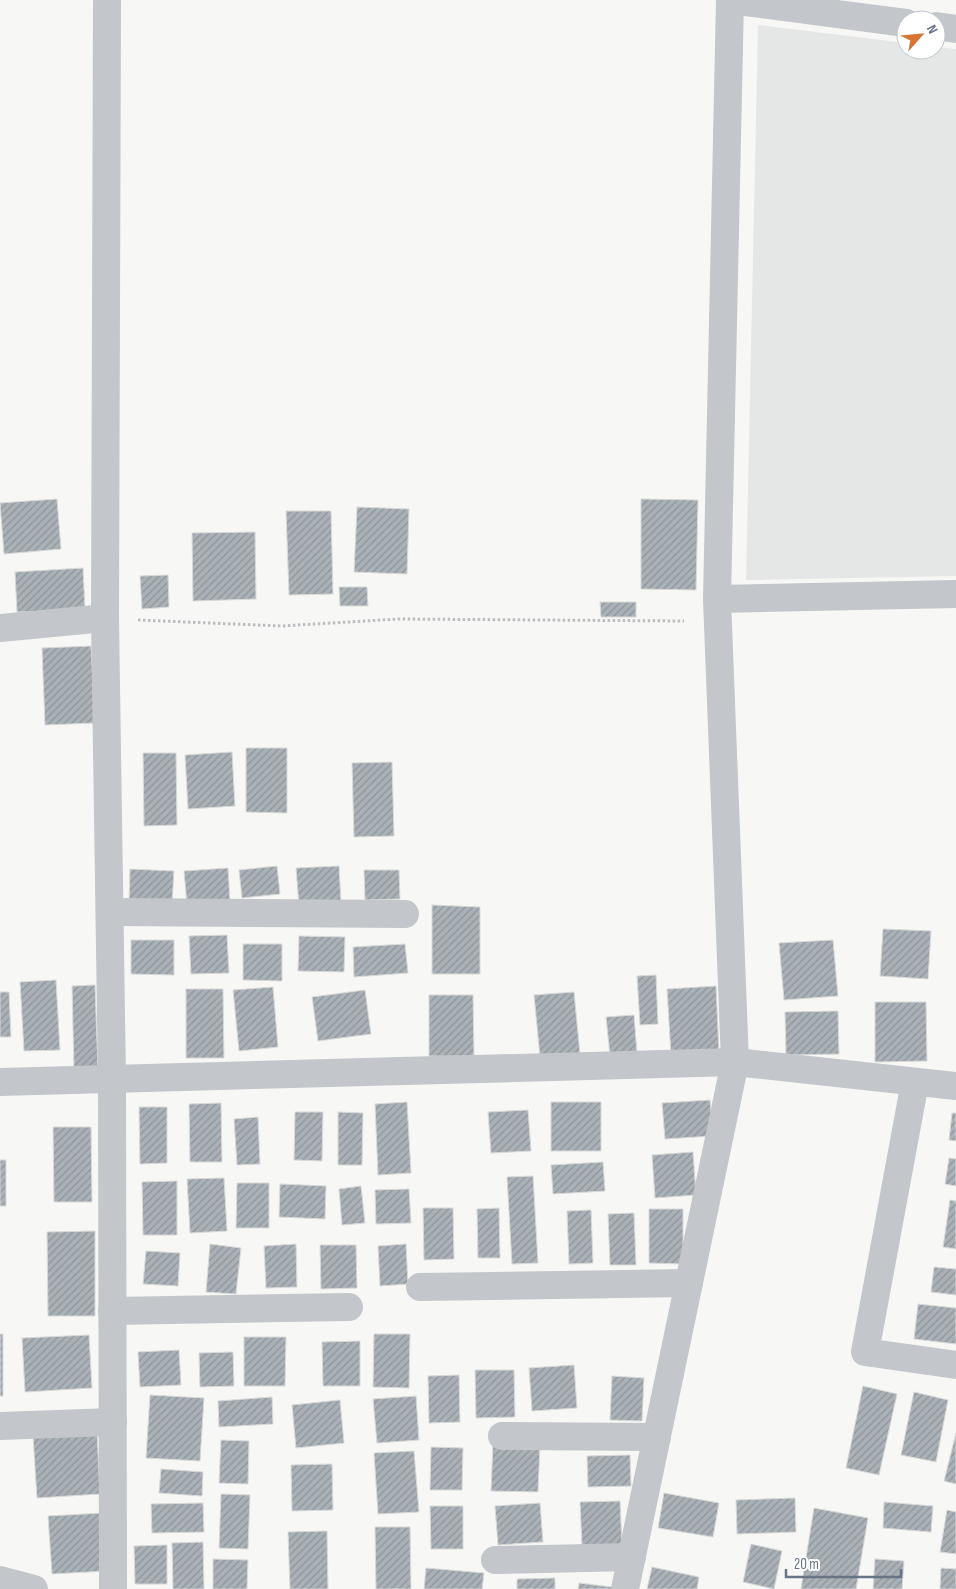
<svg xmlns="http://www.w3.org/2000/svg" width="956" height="1589" font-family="'Sofia Sans Condensed',sans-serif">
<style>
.built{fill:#e5e7e6}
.building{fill:url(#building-hatch);stroke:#d9d9d8}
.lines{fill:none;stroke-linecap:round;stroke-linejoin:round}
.path{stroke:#bbbdc0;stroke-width:3;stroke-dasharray:2.5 2.5;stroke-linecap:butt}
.minor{stroke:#c3c6ca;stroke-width:28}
</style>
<defs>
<pattern id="building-hatch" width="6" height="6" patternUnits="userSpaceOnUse" patternTransform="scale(1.25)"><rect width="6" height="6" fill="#aab1b7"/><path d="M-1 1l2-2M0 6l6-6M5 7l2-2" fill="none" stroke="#8e959a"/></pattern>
</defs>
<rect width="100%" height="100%" fill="#f7f8f5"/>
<path class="built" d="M758,25L906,43V50H936V47L956,49V576L746,580Z"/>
<g class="building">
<path d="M57,499L61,549L4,554L0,503Z"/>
<path d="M641,499L698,500L696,590L641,589Z"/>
<path d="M357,507L409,509L407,574L354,572Z"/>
<path d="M286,511H331L333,594L289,595Z"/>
<path d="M255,532L256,599L193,601L192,533Z"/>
<path d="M83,568L85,610L17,612L15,572Z"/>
<path d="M168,575L169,607L142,609L140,576Z"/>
<path d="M339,587H367L368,606H340Z"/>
<path d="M600,602H636V617H601Z"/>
<path d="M91,646L95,723L45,725L42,648Z"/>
<path d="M246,748H287V813L246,812Z"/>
<path d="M232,752L235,806L188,809L185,755Z"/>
<path d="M143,753H176L177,825L144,826Z"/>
<path d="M392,762L394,836L354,837L352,763Z"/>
<path d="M277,866L280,894L242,898L239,870Z"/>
<path d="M339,866L341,903L299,906L296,868Z"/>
<path d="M228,868L230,902L187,905L184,871Z"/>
<path d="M130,869L174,871L172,904L129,902Z"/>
<path d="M364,870H399L400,899L365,900Z"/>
<path d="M432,905L480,907V974H432Z"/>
<path d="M883,929L931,931L928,979L880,976Z"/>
<path d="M227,935L229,973L191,974L189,936Z"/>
<path d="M299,936L345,937L344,972L298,971Z"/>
<path d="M131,940H174V975L131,974Z"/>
<path d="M833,940L838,996L784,1000L779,943Z"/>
<path d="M243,944H282V981L243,980Z"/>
<path d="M405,944L408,973L354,977L353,947Z"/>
<path d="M656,975L658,1024L640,1025L637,976Z"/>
<path d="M56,980L60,1050L24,1051L20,982Z"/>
<path d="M95,985L98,1070H74L72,986Z"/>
<path d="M716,986L719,1052L671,1055L667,989Z"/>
<path d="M273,987L278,1047L239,1051L233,990Z"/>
<path d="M186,989H223L224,1058H186Z"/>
<path d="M365,990L371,1034L318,1041L312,997Z"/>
<path d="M0,992H9L11,1037H0Z"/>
<path d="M574,992L580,1054L540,1057L534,995Z"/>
<path d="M429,995H473L474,1056H429Z"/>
<path d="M875,1002H926L927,1061L875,1062Z"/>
<path d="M838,1011L839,1054L786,1055L785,1012Z"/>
<path d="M634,1015L637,1053L610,1056L606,1017Z"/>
<path d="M710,1100L713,1136L665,1139L662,1103Z"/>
<path d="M407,1102L411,1173L378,1175L375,1104Z"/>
<rect x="551" y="1102" width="50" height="49"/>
<path d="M221,1103L222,1162H190L189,1104Z"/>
<path d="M139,1107H167V1163L140,1164Z"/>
<path d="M528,1110L531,1151L491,1153L488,1112Z"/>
<path d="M295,1112H323L322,1161L294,1160Z"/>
<path d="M338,1112L363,1113L362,1165H338Z"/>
<path d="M952,1113H956V1141L949,1140Z"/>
<path d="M258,1117L260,1164L237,1165L234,1119Z"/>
<path d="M53,1127H91L92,1202H54Z"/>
<path d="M693,1152L696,1195L655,1198L652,1155Z"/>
<path d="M949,1158L956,1159V1186L945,1184Z"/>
<rect x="0" y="1160" width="6" height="46"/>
<path d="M603,1162L605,1191L553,1194L551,1165Z"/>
<path d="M533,1176L538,1263L512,1264L507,1177Z"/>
<path d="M224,1178L227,1231L190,1233L187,1179Z"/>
<path d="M177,1181V1235H143L142,1182Z"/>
<path d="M237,1183H269V1228H236Z"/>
<path d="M280,1184L326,1186L325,1219L279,1217Z"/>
<path d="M361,1186L365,1223L342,1225L339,1189Z"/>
<path d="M409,1189L411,1223L376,1224L375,1190Z"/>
<path d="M950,1200L956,1201V1249L943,1247Z"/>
<path d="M423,1208H453L454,1259L424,1260Z"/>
<path d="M499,1208L500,1258H478L477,1209Z"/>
<path d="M649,1209H683V1264L649,1263Z"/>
<path d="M591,1210L593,1263L569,1264L567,1211Z"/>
<path d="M634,1213L636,1265H610L608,1214Z"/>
<path d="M95,1231V1316H48L47,1232Z"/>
<path d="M210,1244L241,1248L236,1294L206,1292Z"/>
<path d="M296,1244L297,1287L266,1288L264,1246Z"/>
<path d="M406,1244L408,1284L380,1286L378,1246Z"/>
<path d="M320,1245H356L357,1288L321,1289Z"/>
<path d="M146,1251L180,1253L178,1286L143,1284Z"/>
<path d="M934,1267L956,1269V1295L931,1292Z"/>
<path d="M918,1304L956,1308V1344L914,1339Z"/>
<rect x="0" y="1334" width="3" height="62"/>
<path d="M374,1334H410L409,1388L373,1387Z"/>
<path d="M89,1335L92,1388L25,1392L22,1338Z"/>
<path d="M244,1337H286L285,1386H244Z"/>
<path d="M360,1341V1386H323L322,1342Z"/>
<path d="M179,1350L181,1385L140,1387L138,1352Z"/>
<path d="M233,1352L234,1386L200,1387L199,1353Z"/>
<path d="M574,1365L577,1408L532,1411L529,1368Z"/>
<path d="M475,1370H514L515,1417L476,1418Z"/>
<path d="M459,1375L460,1422L429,1423L428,1376Z"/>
<path d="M612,1376L644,1378L642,1421L610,1420Z"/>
<path d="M863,1386L897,1394L879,1475L846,1468Z"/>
<path d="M914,1392L948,1400L936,1462L901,1455Z"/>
<path d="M150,1395L204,1398L200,1461L146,1458Z"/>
<path d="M416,1396L419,1440L377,1443L373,1399Z"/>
<path d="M272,1397L273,1424L219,1427L218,1401Z"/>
<path d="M340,1400L344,1443L296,1448L292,1405Z"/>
<path d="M97,1433L100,1494L37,1498L33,1436Z"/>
<path d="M956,1433V1484L944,1481Z"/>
<path d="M221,1440L249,1441L248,1484L219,1483Z"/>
<path d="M493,1443L540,1445L538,1492L491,1491Z"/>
<path d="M431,1447L463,1448L462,1490H430Z"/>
<path d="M414,1451L419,1512L378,1514L374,1453Z"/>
<path d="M630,1455L631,1486L588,1487L587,1456Z"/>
<path d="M332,1464L333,1510L292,1511L291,1465Z"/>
<path d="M161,1469L203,1472L202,1496L159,1493Z"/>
<path d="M664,1493L719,1503L713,1537L658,1528Z"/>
<path d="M221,1494L250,1495L248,1549L219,1548Z"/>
<path d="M795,1498L796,1532L737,1534L736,1500Z"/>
<path d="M620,1501L622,1545L582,1546L580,1502Z"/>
<path d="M884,1502L933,1506L931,1532L883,1528Z"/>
<path d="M203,1503L204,1532L152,1533L151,1504Z"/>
<path d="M540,1503L543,1542L498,1545L495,1506Z"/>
<path d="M430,1506H463V1549H431Z"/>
<path d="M814,1508L868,1518L856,1589H801Z"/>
<path d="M947,1510L956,1512V1554L940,1552Z"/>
<path d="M103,1513L107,1571L52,1574L48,1516Z"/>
<path d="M375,1527H410L411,1589H376Z"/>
<path d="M327,1531L328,1589H290L288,1532Z"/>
<path d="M203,1542L204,1589H173L172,1543Z"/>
<path d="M751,1544L782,1551L774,1589L743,1582Z"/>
<path d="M167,1545V1584H135L134,1546Z"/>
<path d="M213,1559L248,1560L247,1589H213Z"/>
<path d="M875,1559L904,1561L902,1589H873Z"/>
<path d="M652,1567L699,1577L697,1589H647Z"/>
<path d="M426,1568L484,1573L482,1589H424Z"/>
<path d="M941,1568L956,1569V1589H940Z"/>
<path d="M555,1578V1589H517V1579Z"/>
<path d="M579,1583L612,1587V1589H578Z"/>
</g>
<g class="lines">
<path class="path" d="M138,620L281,626L399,619L684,621"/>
<g class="minor">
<path d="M107,0L105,618L112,1080L113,1589"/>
<path d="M730,0L906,23"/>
<path d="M936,26L956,29"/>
<path d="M717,599L956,594"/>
<path d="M0,628L105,618"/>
<path d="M110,912L405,914"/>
<path d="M0,1082L735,1062L956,1086"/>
<path d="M915,1082L865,1352L956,1365"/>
<path d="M420,1287L689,1283"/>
<path d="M112,1311L349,1307"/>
<path d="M0,1426L113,1422"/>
<path d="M502,1436L657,1437"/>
<path d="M495,1560L632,1557"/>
<path d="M0,1580L34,1589"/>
<path d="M625,1589L735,1062L717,599L730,0"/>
</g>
</g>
<g transform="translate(921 35) rotate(63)"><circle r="24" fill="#ffffff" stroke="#c3c7ce"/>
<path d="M0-4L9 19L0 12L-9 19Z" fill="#da7433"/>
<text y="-8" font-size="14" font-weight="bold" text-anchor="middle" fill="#687485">N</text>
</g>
<path d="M786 1569v8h115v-8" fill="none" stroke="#687485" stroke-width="2.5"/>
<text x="794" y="1569" font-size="15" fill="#687485" stroke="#ffffff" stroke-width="4" paint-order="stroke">20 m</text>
</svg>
